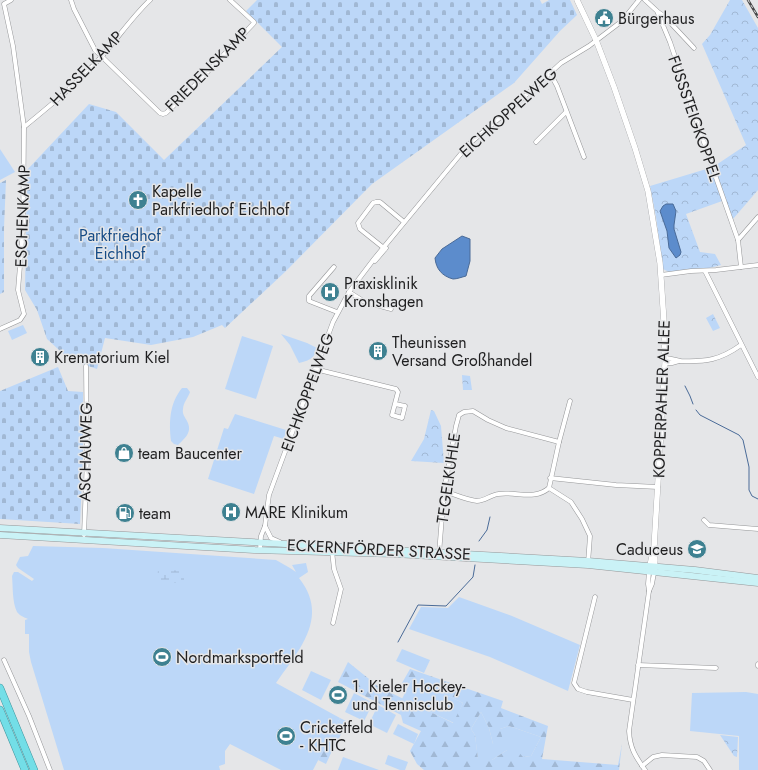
<svg xmlns="http://www.w3.org/2000/svg" width="758" height="770" font-family="Jost,sans-serif">
<style>
.green{fill:#bcd7f8}
.forest{fill:url(#forest-firs);fill-rule:evenodd}
.wetland{fill:url(#wetland-marsh)}
.cemetery{fill:url(#cemetery-stones)}
.park{fill:url(#park-crowns)}
.water{fill:#5c8ccc;stroke:#4a6b98}
.lines{fill:none;stroke-linecap:round;stroke-linejoin:round}
.stream{stroke:#4a6b98;stroke-width:1}
.minor-casing{stroke:#959698;stroke-width:5}
.tertiary-casing{stroke:#959698;stroke-width:6}
.secondary-casing{stroke:#959698;stroke-width:7}
.trunk-casing{stroke:#3f959d;stroke-width:8}
.minor{stroke:#fff;stroke-width:4}
.tertiary{stroke:#fff;stroke-width:5.5}
.secondary{stroke:#caf2f6;stroke-width:6}
.trunk{stroke:#73dee7;stroke-width:7}
.rail-casing{stroke:#474849;stroke-width:2.5}
.rail{stroke:#e5e6e8;stroke-width:1;stroke-dasharray:3;stroke-linecap:butt}
.labels{text-anchor:middle;stroke-width:3;stroke-linejoin:round;paint-order:stroke}
.poi-label{font-size:16px;fill:#1f1f20;stroke:#e5e6e8;text-anchor:start}
.street-label{font-size:16px;fill:#1f1f20;stroke:#e5e6e8}
.park-label{font-size:16px;fill:#164b86;stroke:#e5e6e8}
</style>
<defs>
<pattern id="forest-firs" width="22" height="20" patternUnits="userSpaceOnUse"><rect width="22" height="20" fill="#bcd7f8"/><path d="M5 1l3.5 6h-7zM16 11l3.5 6h-7z" fill="#a1b8d4"/></pattern>
<pattern id="wetland-marsh" width="20" height="14" patternUnits="userSpaceOnUse"><rect width="20" height="14" fill="#bcd7f8"/><path d="M1 5h8M5 5V1M11 12h8M15 12V8" fill="none" stroke="#a1b8d4"/></pattern>
<pattern id="cemetery-stones" width="16" height="16" patternUnits="userSpaceOnUse"><rect width="16" height="16" fill="#bcd7f8"/><path d="M2 7V4a2 2 0 0 1 4 0v3zM10 15v-3a2 2 0 0 1 4 0v3z" fill="#a1b8d4"/></pattern>
<pattern id="park-crowns" width="20" height="18" patternUnits="userSpaceOnUse"><rect width="20" height="18" fill="#bcd7f8"/><path d="M2 6a3 3 0 1 1 6 0M12 15a3 3 0 1 1 6 0" fill="none" stroke="#a1b8d4"/></pattern>
</defs>
<rect width="100%" height="100%" fill="#e5e6e8"/>
<g class="green">
<path d="M0,149L15,172L0,180Z"/>
<path d="M23,325L27,333L12,340L8,331Z"/>
<path d="M281,334L307,343L317,348C314,359 310,360 299,363L290,345Z"/>
<path d="M242,336L273,346L256,399L225,389Z"/>
<path d="M182,388H187L190,392C188,398 183,403 183,409C182,414 185,417 187,421C193,432 185,438 178,445L174,444L171,441C169,423 169,404 182,388Z"/>
<path d="M235,414L286,430L284,439L274,436L254,494L208,479L224,428L228,429Z"/>
<path d="M33,546L103,548L276,560L290,568L296,572L292,565L306,563L308,572L299,578C330,617 299,650 276,683L340,718L313,770H281L230,744L225,751V764L219,766L220,770H64L31,662L29,652V634H25V620L28,619C24,617 20,616 17,612C12,602 13,587 12,576L14,572H18L32,581L34,579L18,568L16,565L20,557L28,556Z"/>
<path d="M459,597L512,616L580,645L568,691L490,657L409,629L421,607L448,608Z"/>
<path d="M402,649L430,660L424,673L396,661Z"/>
<path d="M311,671L331,680L321,700L302,690Z"/>
<path d="M412,679L463,703L454,723L402,699Z"/>
<path d="M746,692L758,694V770H739V736L690,731L692,693Z"/>
<path d="M354,693L373,703L364,721L345,712Z"/>
<path d="M378,705L396,715L387,733L369,724Z"/>
<path d="M481,712L489,728L493,744L500,729L509,726L541,737L531,756L523,757L507,750L492,760H478L475,735L471,729Z"/>
<path d="M398,724L418,734L414,744L393,734Z"/>
<path d="M388,755L408,762L405,770H400L385,764Z"/>
<path d="M343,757L379,770H338Z"/>
</g>
<g class="forest">
<path d="M348,662L379,687L453,723L463,703L412,679L408,686L402,683L410,669L503,701L501,708L548,726L542,759L618,765L622,744L619,770H424L417,764L410,751L421,731L403,723L401,715L338,682ZM481,712L489,728L493,744L503,740L500,729L509,726L541,737L531,756L523,757L516,749L507,750L492,760L478,759L475,735L471,729Z"/>
<path d="M340,718L346,721L337,744L331,753L326,764L318,760Z"/>
</g>
<path class="wetland" d="M158,569L184,571V583L157,582Z"/>
<g class="cemetery">
<path d="M257,0H540L542,4L549,0H570L577,15L560,31L514,83L372,184L286,271L225,328L222,325L193,337L151,345L105,338L97,369L70,360L47,339L37,310L25,290L27,170L89,104L116,112L164,160L282,47L246,11Z"/>
<path d="M6,180L4,228V292L0,294V183Z"/>
<path d="M58,367L68,391L83,392V458L80,524L0,519V391Z"/>
</g>
<g class="park">
<path d="M730,0H742L758,28V190L733,219L725,200L686,214L700,252L715,254L721,265L705,269L669,272L663,269L656,217L650,186L713,167L746,145L702,44L710,35Z"/>
<path d="M713,314L720,328L713,331L706,318Z"/>
<path d="M462,375L470,376L472,390H463Z"/>
<path d="M431,410L434,411L441,426L444,463L411,461L424,439Z"/>
<path d="M720,735L738,737L737,757L734,756Z"/>
</g>
<g class="water">
<path d="M666,204H673L676,211L674,225V229L681,252L680,255L676,258L669,248L667,231L660,211L663,206Z"/>
<path d="M462,236L470,239V261L466,276C462,277 457,279 453,279C442,276 436,269 435,258L442,249Z"/>
</g>
<g class="lines">
<g class="stream">
<path d="M685,386L690,396L693,404"/>
<path d="M696,410L700,415L739,435L743,440L749,467V490L752,496L758,499"/>
<path d="M479,541L487,530L490,517"/>
<path d="M398,642L418,605L446,606L473,577L475,565"/>
</g>
<g class="minor-casing">
<g id="minor">
<path d="M11,0L4,4L13,46L24,127"/>
<path d="M71,0L74,9L95,50L160,113L163,114L166,113L193,87L254,23V22L230,0"/>
<path d="M645,0L657,11L670,42L714,172L738,240"/>
<path d="M658,12L664,16L694,48"/>
<path d="M550,73L557,86L584,157"/>
<path d="M536,142L566,112"/>
<path d="M385,249L360,229L358,223L373,203L376,202H380L404,222"/>
<path d="M375,261L386,248"/>
<path d="M334,267L309,296V301L337,312"/>
<path d="M741,267L738,240L758,217"/>
<path d="M705,271L758,377"/>
<path d="M661,275L691,271L716,270L758,265"/>
<path d="M349,292L365,302L391,309"/>
<path d="M0,329L20,320L24,314L18,290L23,229L24,127C51,105 79,82 102,56C118,38 132,17 150,0"/>
<path d="M665,358C671,358 675,360 681,361C706,362 720,360 741,345"/>
<path d="M665,363H672L679,361"/>
<path d="M315,369L396,389L398,392L392,415L402,418L405,406L395,404"/>
<path d="M570,401L559,442L549,488L571,502L582,519L590,536L588,563"/>
<path d="M550,478L616,485L658,487"/>
<path d="M444,491C454,494 466,500 477,501C484,501 491,495 498,494C516,491 534,501 549,488"/>
<path d="M704,520L709,525L758,529"/>
<path d="M265,526L271,538L280,542"/>
<path d="M84,535L87,457L86,366"/>
<path d="M260,550L261,536L265,526L269,495L333,322L349,292L374,259L469,144L515,105L561,63L589,46L622,21L639,0"/>
<path d="M332,551L334,569L341,589L333,623"/>
<path d="M439,554L444,491L456,426L459,415L464,412L473,411L488,420L506,428L559,442"/>
<path d="M649,591L648,584L649,572"/>
<path d="M595,597L574,683L578,689L587,692L633,700"/>
<path d="M4,660L29,716L50,770"/>
<path d="M758,664V666"/>
<path d="M638,665L716,668"/>
<path d="M642,766L653,757L662,755L697,757L704,761L710,770"/>
<path d="M645,770C635,756 630,748 629,731L649,591L652,584L654,573"/>
</g>
</g>
<g class="tertiary-casing">
<g id="tertiary">
<path d="M577,0L596,40L614,87L635,148L648,191L660,263L664,322L665,363L654,548L655,560L654,571"/>
<path d="M649,570L653,551"/>
</g>
</g>
<g class="secondary-casing">
<g id="secondary">
<path d="M0,528L588,561L695,570L758,578"/>
<path d="M0,535L254,550L395,554L588,565L758,583"/>
</g>
</g>
<g class="trunk-casing">
<g id="trunk">
<path d="M0,688L34,770"/>
<path d="M0,710L25,770"/>
</g>
</g>
<use href="#minor" class="minor"/>
<use href="#tertiary" class="tertiary"/>
<use href="#secondary" class="secondary"/>
<use href="#trunk" class="trunk"/>
<g class="rail-casing">
<path id="rail" d="M748,0L758,17"/>
</g>
<use href="#rail" class="rail"/>
</g>
<defs>
<g id="civic-disc" transform="scale(1)"><circle r="9.5" fill="#3e8191" stroke="#e5e6e8"/><path d="M-.6-6.5H3V-4.5H.6V-3L4-1V1h2V6H-6V1h2V-1L-.6-3ZM-1.2 2.5V6h2.4V2.5Z" fill="#fff"/></g>
<g id="church-disc" transform="scale(1)"><circle r="9.5" fill="#3e8191" stroke="#e5e6e8"/><path d="M-1.2-6h2.4v3.5h3.3v2.4h-3.3V6h-2.4V-.1h-3.3v-2.4h3.3Z" fill="#fff"/></g>
<g id="hospital-disc" transform="scale(1)"><circle r="9.5" fill="#3e8191" stroke="#e5e6e8"/><path d="M-5-5h3v3.5h4V-5h3V5h-3V1.5h-4V5h-3Z" fill="#fff"/></g>
<g id="building-disc" transform="scale(1)"><circle r="9.5" fill="#3e8191" stroke="#e5e6e8"/><path d="M-4-6H4V6H1V3H-1V6H-4ZM-2.5-4.3h1.7v1.8h-1.7ZM.8-4.3h1.7v1.8H.8ZM-2.5-1h1.7V.8h-1.7ZM.8-1h1.7V.8H.8Z" fill="#fff"/></g>
<g id="shop-disc" transform="scale(1)"><circle r="9.5" fill="#3e8191" stroke="#e5e6e8"/><path d="M-5-2.5h2.3a2.7 3.5 0 0 1 5.4 0H5L5.5 6h-11ZM-1.5-2.5h3a1.5 2.3 0 0 0-3 0Z" fill="#fff"/></g>
<g id="fuel-disc" transform="scale(1)"><circle r="9.5" fill="#3e8191" stroke="#e5e6e8"/><path d="M-5.5-6h7V0h2V4h1.3V-2.5L3-4.5l.8-.8L6-3V5H2.5V1h-1V6h-7ZM-4.2-4.7v3.2H.2V-4.7Z" fill="#fff"/></g>
<g id="university-disc" transform="scale(1)"><circle r="9.5" fill="#3e8191" stroke="#e5e6e8"/><path d="M0-5L7-2L0 1L-7-2ZM-4 1L0 2.5L4 1V4Q0 6-4 4Z" fill="#fff"/></g>
<g id="stadium-disc" transform="scale(1)"><circle r="9.5" fill="#3e8191" stroke="#e5e6e8"/><path d="M0-5a6.5 5 0 1 0 0 10a6.5 5 0 1 0 0-10ZM-3.5-1.8h7v3.6h-7Z" fill="#fff"/></g>
</defs>
<g fill-rule="evenodd">
<use href="#civic-disc" x="604" y="18"/>
<use href="#church-disc" x="138" y="200"/>
<use href="#hospital-disc" x="330" y="292"/>
<use href="#building-disc" x="378" y="351"/>
<use href="#building-disc" x="40" y="357"/>
<use href="#shop-disc" x="124" y="453"/>
<use href="#hospital-disc" x="231" y="512"/>
<use href="#fuel-disc" x="125" y="513"/>
<use href="#university-disc" x="697" y="549"/>
<use href="#stadium-disc" x="162" y="657"/>
<use href="#stadium-disc" x="338" y="695"/>
<use href="#stadium-disc" x="286" y="736"/>
</g>
<g class="labels">
<g class="poi-label">
<text x="618" y="24">Bürgerhaus</text>
<text x="152" y="197">Kapelle<tspan x="152" dy="18">Parkfriedhof Eichhof</tspan></text>
<text x="344" y="289">Praxisklinik<tspan x="344" dy="18">Kronshagen</tspan></text>
<text x="392" y="348">Theunissen<tspan x="392" dy="18">Versand Großhandel</tspan></text>
<text x="54" y="363">Krematorium Kiel</text>
<text x="138" y="459">team Baucenter</text>
<text x="245" y="518">MARE Klinikum</text>
<text x="139" y="519">team</text>
<text x="683" y="555" text-anchor="end">Caduceus</text>
<text x="176" y="663">Nordmarksportfeld</text>
<text x="352" y="692">1. Kieler Hockey-<tspan x="352" dy="18">und Tennisclub</tspan></text>
<text x="300" y="733">Cricketfeld<tspan x="300" dy="18">- KHTC</tspan></text>
</g>
<g class="street-label">
<text transform="translate(86 68) rotate(-46)" y="6">HASSELKAMP</text>
<text transform="translate(207 69) rotate(-45)" y="6">FRIEDENSKAMP</text>
<text transform="translate(508 112) rotate(-42)" y="6">EICHKOPPELWEG</text>
<text transform="translate(695 118) rotate(71)" y="6">FUSSSTEIGKOPPEL</text>
<text transform="translate(22 216) rotate(-88)" y="6">ESCHENKAMP</text>
<text transform="translate(307 392) rotate(-70)" y="6">EICHKOPPELWEG</text>
<text transform="translate(661 399) rotate(-88)" y="6">KOPPERPAHLER ALLEE</text>
<text transform="translate(85 452) rotate(-89)" y="6">ASCHAUWEG</text>
<text transform="translate(448 478) rotate(-82)" y="6">TEGELKUHLE</text>
<text transform="translate(379 549) rotate(3)" y="6">ECKERNFÖRDER STRASSE</text>
</g>
<g class="park-label">
<text x="120" y="241">Parkfriedhof<tspan x="120" dy="18">Eichhof</tspan></text>
</g>
</g>
</svg>
